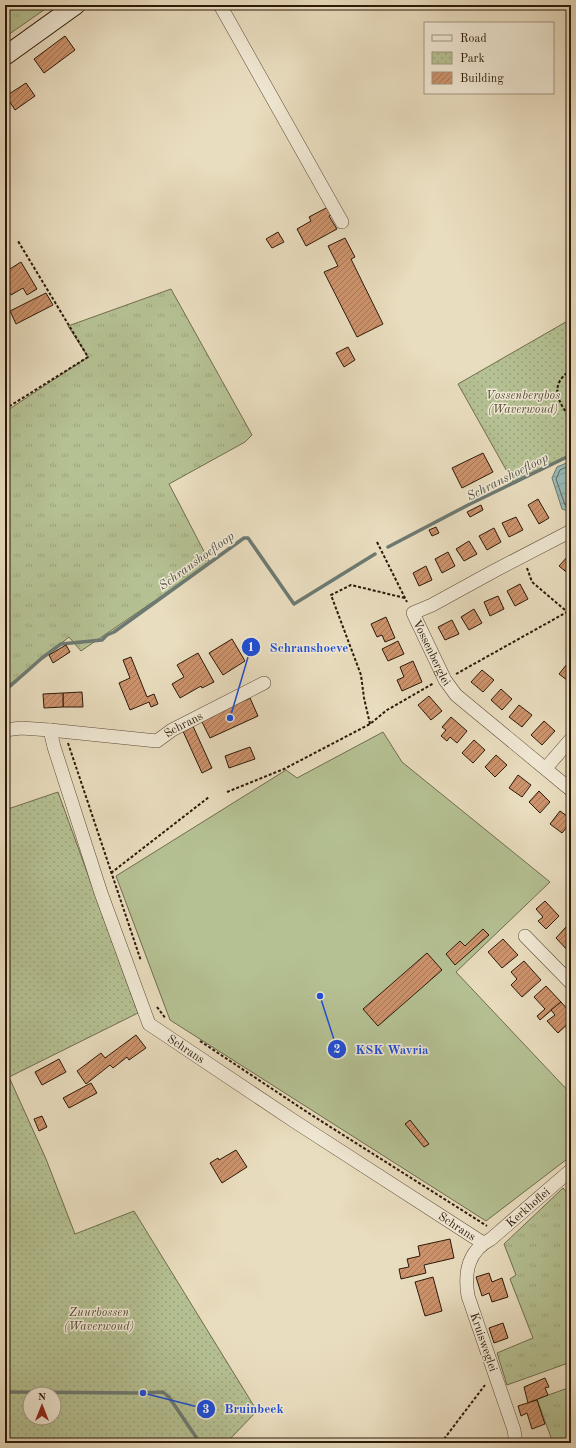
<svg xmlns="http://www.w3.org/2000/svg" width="576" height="1448" font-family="'Old Standard TT',serif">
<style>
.grass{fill:url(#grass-tufts);stroke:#706d4e}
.park{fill:url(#park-dots);stroke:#706d4e;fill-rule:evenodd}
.pitch{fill:#b5c193;stroke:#706d4e}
.water{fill:url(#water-waves);stroke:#6d7a72}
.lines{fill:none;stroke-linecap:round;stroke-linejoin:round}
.shore{stroke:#626a60;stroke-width:1}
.stream{stroke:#6d7a72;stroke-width:3.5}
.building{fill:url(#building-hatch);stroke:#2c1908}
.street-casing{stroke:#5b4a36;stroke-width:14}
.secondary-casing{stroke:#2c1908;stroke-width:20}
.path{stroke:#2c1908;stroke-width:2;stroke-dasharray:3 2;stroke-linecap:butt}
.street{stroke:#f1e9d5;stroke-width:13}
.secondary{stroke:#f1e9d5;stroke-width:18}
.labels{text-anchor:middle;stroke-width:3;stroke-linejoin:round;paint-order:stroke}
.park-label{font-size:12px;font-style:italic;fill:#554b32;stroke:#f1e9d5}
.street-label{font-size:12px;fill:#2c1908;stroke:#f1e9d5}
.water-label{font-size:13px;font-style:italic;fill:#525246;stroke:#f1e9d5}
.leader{fill:none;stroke:#1d4ed8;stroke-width:1.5}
.callout-dot{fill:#1d4ed8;stroke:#f1e9d5;stroke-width:1.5}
.mark-label{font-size:12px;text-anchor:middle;font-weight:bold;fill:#fff}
.callout-label{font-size:13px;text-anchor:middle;font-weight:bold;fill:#1d4ed8;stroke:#f1e9d5;stroke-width:3;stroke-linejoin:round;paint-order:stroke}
</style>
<defs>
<pattern id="grass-tufts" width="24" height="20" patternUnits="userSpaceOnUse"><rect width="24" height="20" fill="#b5c193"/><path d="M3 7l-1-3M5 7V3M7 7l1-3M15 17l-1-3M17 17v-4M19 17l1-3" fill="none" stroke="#9ca57d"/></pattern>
<pattern id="park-dots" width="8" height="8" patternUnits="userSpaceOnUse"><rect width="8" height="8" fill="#b5c193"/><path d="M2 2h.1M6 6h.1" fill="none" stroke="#9ca57d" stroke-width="1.8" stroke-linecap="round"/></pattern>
<pattern id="water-waves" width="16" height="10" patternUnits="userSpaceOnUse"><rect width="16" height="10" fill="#99bbb8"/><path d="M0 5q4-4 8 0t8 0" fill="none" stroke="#84a09d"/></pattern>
<pattern id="building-hatch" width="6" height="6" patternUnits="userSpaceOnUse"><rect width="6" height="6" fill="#cd936c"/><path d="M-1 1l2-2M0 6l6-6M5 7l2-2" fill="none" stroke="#a77757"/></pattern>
</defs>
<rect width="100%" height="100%" fill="#e9ddbf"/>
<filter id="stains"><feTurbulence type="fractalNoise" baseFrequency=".005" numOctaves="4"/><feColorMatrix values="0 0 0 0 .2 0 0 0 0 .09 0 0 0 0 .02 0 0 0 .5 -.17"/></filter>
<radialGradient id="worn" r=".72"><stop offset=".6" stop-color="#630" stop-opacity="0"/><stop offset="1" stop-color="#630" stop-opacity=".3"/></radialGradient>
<g class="grass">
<path d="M5,5H51L5,37Z"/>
<path d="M171,289L252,435L245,442L169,484L210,563L81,651L69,637L5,688V412L88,357L68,326Z"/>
<path d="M563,1188L571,1197V1362L507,1385L497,1353L533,1338L510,1279L516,1275L504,1244Z"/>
<path d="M571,1387V1441L566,1443H553L537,1399Z"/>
</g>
<g class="park">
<path d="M571,319V454L514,484L458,384Z"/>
<path d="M58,792L138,1013L9,1077L46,1159L75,1234L134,1211L257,1411L226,1443H5V810ZM30,1394H54V1418H30Z"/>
</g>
<path class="pitch" d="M383,732L402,762L550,882L456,972L571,1094V1156L486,1221L170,1020L116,876L286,770L297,778Z"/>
<path class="water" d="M571,461V510L568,511L562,509L552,478L557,467Z"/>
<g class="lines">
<path class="shore" d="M571,465L560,470L556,479L565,505L571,507"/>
<g class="stream">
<path d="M388,547L470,504L571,455"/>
<path d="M8,688L42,658L61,644L102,640L107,635L114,632L244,538H248L294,604L375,554"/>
<path d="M5,1392L143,1393L163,1392L169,1397L200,1443"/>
</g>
</g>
<g class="building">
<path d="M65,36L75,50L44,73L34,59Z"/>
<path d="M26,83L35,96L15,110L6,96Z"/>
<path d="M328,207L332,215L329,216L337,229L306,246L297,229L311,221L309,217Z"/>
<path d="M278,232L284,242L272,248L266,239Z"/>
<path d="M345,238L355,257L351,259L383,324L357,337L324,272L338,266L328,246Z"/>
<path d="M21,262L37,289L27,295L23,288L11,295L5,285V272Z"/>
<path d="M46,293L53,305L16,324L10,311Z"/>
<path d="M348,347L355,360L344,367L336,353Z"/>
<path d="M483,453L493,472L462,488L452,468Z"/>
<path d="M538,499L549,518L539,524L528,505Z"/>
<path d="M481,505L483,510L470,517L467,512Z"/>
<path d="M516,517L523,530L509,537L502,523Z"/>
<path d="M436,527L439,533L432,536L429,530Z"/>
<path d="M494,528L501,542L487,550L479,536Z"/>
<path d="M469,541L477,554L464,561L456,549Z"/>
<path d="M448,552L455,566L442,573L435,559Z"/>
<path d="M569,555L571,557V574L570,575L559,566Z"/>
<path d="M426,566L432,580L419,586L413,573Z"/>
<path d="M520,584L528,599L515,606L507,591Z"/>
<path d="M498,596L504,609L490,616L484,602Z"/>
<path d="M474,609L482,623L469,630L461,617Z"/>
<path d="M386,617L395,638L385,642L382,635L377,637L371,624Z"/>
<path d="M452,620L459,634L445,640L438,627Z"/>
<path d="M232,639L245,661L223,675L209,653Z"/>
<path d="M398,641L404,654L388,661L382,649Z"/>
<path d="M66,645L70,652L53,663L49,655Z"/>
<path d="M198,653L214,682L202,688L201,686L180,698L172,684L184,677L177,665Z"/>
<path d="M131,657L147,697L154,694L158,704L151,707L149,702L130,710L119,683L130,678L123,660Z"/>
<path d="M571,659V683L559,674Z"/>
<path d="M413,661L422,682L402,691L397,680L404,677L400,667Z"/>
<path d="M482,670L494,680L483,692L471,682Z"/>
<path d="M501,689L512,699L502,710L491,700Z"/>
<path d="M82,692L83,707H63V693Z"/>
<path d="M63,693V707L44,708L43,694Z"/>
<path d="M429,696L442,711L431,720L418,705Z"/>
<path d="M250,698L258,716L210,738L201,720Z"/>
<path d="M519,705L532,715L522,727L509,717Z"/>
<path d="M451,717L467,731L457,743L450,737L447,741L441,736L446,730L442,727Z"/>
<path d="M544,721L555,731L542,745L531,735Z"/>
<path d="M192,724L212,768L202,773L182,729Z"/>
<path d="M474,740L485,750L473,763L462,753Z"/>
<path d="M250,747L255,759L229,768L225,756Z"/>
<path d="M496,755L507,765L495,777L485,767Z"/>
<path d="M518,775L531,785L522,797L509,788Z"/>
<path d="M539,791L550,802L540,813L529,802Z"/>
<path d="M560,811L571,819V822L562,833L550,824Z"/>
<path d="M545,901L559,916L546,929L538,921L543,917L536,909Z"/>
<path d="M566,927L571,933L570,953L556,938Z"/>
<path d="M483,929L489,935L455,965L446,954L460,941L465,946Z"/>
<path d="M503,939L518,955L502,968L488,952Z"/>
<path d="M427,953L442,970L378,1026L363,1009Z"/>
<path d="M524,961L541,980L522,997L511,985L517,979L511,972Z"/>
<path d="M546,986L561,1002L540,1020L537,1016L545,1009L534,997Z"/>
<path d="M561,1002L571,1013V1021L558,1033L547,1021L555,1015L551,1010Z"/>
<path d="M136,1035L146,1048L129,1060L127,1057L113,1068L110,1065L86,1084L77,1071L101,1053L105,1058Z"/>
<path d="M59,1059L66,1072L42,1085L35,1072Z"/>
<path d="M91,1083L97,1093L69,1108L63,1098Z"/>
<path d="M42,1116L47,1127L39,1131L34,1119Z"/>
<path d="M410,1120L429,1144L424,1147L405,1124Z"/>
<path d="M236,1150L247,1167L222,1183L210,1163L218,1158L219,1160Z"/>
<path d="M450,1239L454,1258L424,1265L426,1273L401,1279L399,1269L409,1267L407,1259L420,1256L418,1246Z"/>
<path d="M489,1273L492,1282L502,1278L508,1297L492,1302L489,1293L482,1296L476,1277Z"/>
<path d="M433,1277L442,1311L425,1316L415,1282Z"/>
<path d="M503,1323L508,1338L494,1343L489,1328Z"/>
<path d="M545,1378L549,1387L545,1388L548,1395L528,1403L524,1387Z"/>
<path d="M537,1400L545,1424L532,1429L527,1413L521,1416L518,1406Z"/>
</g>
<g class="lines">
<g class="street-casing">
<g id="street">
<path d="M220,5L342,222"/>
<path id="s1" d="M571,531L494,571L432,605L413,613L445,680L456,695L571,790"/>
<path id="s2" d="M5,730L21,728L50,730L157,741L172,730L264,683"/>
<path id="s3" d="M50,730L54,747L101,893L149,1024L294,1121L483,1243"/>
<path d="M546,768L571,739"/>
<path d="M525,936L571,983"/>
<path id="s4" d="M516,1443L514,1430L468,1296C464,1272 468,1251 491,1239L571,1170"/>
</g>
</g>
<g class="secondary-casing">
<path id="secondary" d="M5,56L76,5"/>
</g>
<g class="path">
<path d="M571,370C549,384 557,402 571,418"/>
<path d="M5,409L88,357L18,241"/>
<path d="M377,542L407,602"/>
<path d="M527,568L532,582L571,615"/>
<path d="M456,674L567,612"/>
<path d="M370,724L364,698L361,675L331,595L351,585L405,598"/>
<path d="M68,743L141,961"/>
<path d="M227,792L284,769L370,724L387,710L434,683"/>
<path d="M111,873L209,797"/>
<path d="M157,1007L166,1019"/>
<path d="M200,1041L310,1114L487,1226"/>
<path d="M441,1443L485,1385"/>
</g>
<use href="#street" class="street"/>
<use href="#secondary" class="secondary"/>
</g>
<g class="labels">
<g class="park-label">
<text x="523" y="399">Vossenbergbos<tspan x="523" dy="14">(Waverwoud)</tspan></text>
<text x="99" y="1316">Zuurbossen<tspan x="99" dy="14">(Waverwoud)</tspan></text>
</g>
<g class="street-label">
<text dy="4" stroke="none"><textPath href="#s1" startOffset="222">Vossenberglei</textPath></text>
<text dy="4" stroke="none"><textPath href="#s2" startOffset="184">Schrans</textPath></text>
<text dy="4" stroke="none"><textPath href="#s3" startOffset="355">Schrans</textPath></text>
<text dy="4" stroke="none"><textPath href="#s4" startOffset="270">Kerkhoflei</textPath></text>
<text dy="4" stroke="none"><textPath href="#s3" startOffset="679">Schrans</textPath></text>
<text transform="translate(484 1342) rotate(71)" y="4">Kruisweglei</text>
</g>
<g class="water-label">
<text transform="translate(507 476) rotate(-27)" y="5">Schranshoefloop</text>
<text transform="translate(196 560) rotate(-36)" y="5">Schranshoefloop</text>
</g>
</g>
<path class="leader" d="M230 718L251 647M320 996L337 1049M143 1393L206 1409"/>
<g class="callout-dot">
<circle cx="230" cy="718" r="4"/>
<circle cx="320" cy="996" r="4"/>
<circle cx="143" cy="1393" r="4"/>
<circle cx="251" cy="647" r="10"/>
<circle cx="337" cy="1049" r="10"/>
<circle cx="206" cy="1409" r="10"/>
</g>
<g class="mark-label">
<text x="251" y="651">1</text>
<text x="337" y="1053">2</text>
<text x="206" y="1413">3</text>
</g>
<g class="callout-label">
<text x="309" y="652">Schranshoeve</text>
<text x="392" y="1054">KSK Wavria</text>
<text x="254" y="1413">Bruinbeek</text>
</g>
<rect width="576" height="1448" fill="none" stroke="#e9ddbf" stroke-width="20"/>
<rect x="6" y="6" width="564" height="1436" fill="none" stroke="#2c1908" stroke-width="2"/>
<rect x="10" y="10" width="556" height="1428" fill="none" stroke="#2c1908"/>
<rect x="424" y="22" width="130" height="72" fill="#f1e9d5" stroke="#a29683"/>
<rect x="432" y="35" width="20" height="6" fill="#f1e9d5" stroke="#a29683"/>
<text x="460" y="42" font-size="12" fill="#2c1908">Road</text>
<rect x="432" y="52" width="20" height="12" fill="url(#park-dots)" stroke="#a29683"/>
<text x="460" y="62" font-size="12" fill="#2c1908">Park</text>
<rect x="432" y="72" width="20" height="12" fill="url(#building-hatch)" stroke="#a29683"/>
<text x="460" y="82" font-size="12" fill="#2c1908">Building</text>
<g transform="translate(42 1406)"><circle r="19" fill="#f1e9d5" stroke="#a29683"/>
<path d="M0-3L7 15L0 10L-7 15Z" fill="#8f2418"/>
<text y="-6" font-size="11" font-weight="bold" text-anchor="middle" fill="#2c1908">N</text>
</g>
<rect width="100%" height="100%" filter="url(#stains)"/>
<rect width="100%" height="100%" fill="url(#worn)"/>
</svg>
